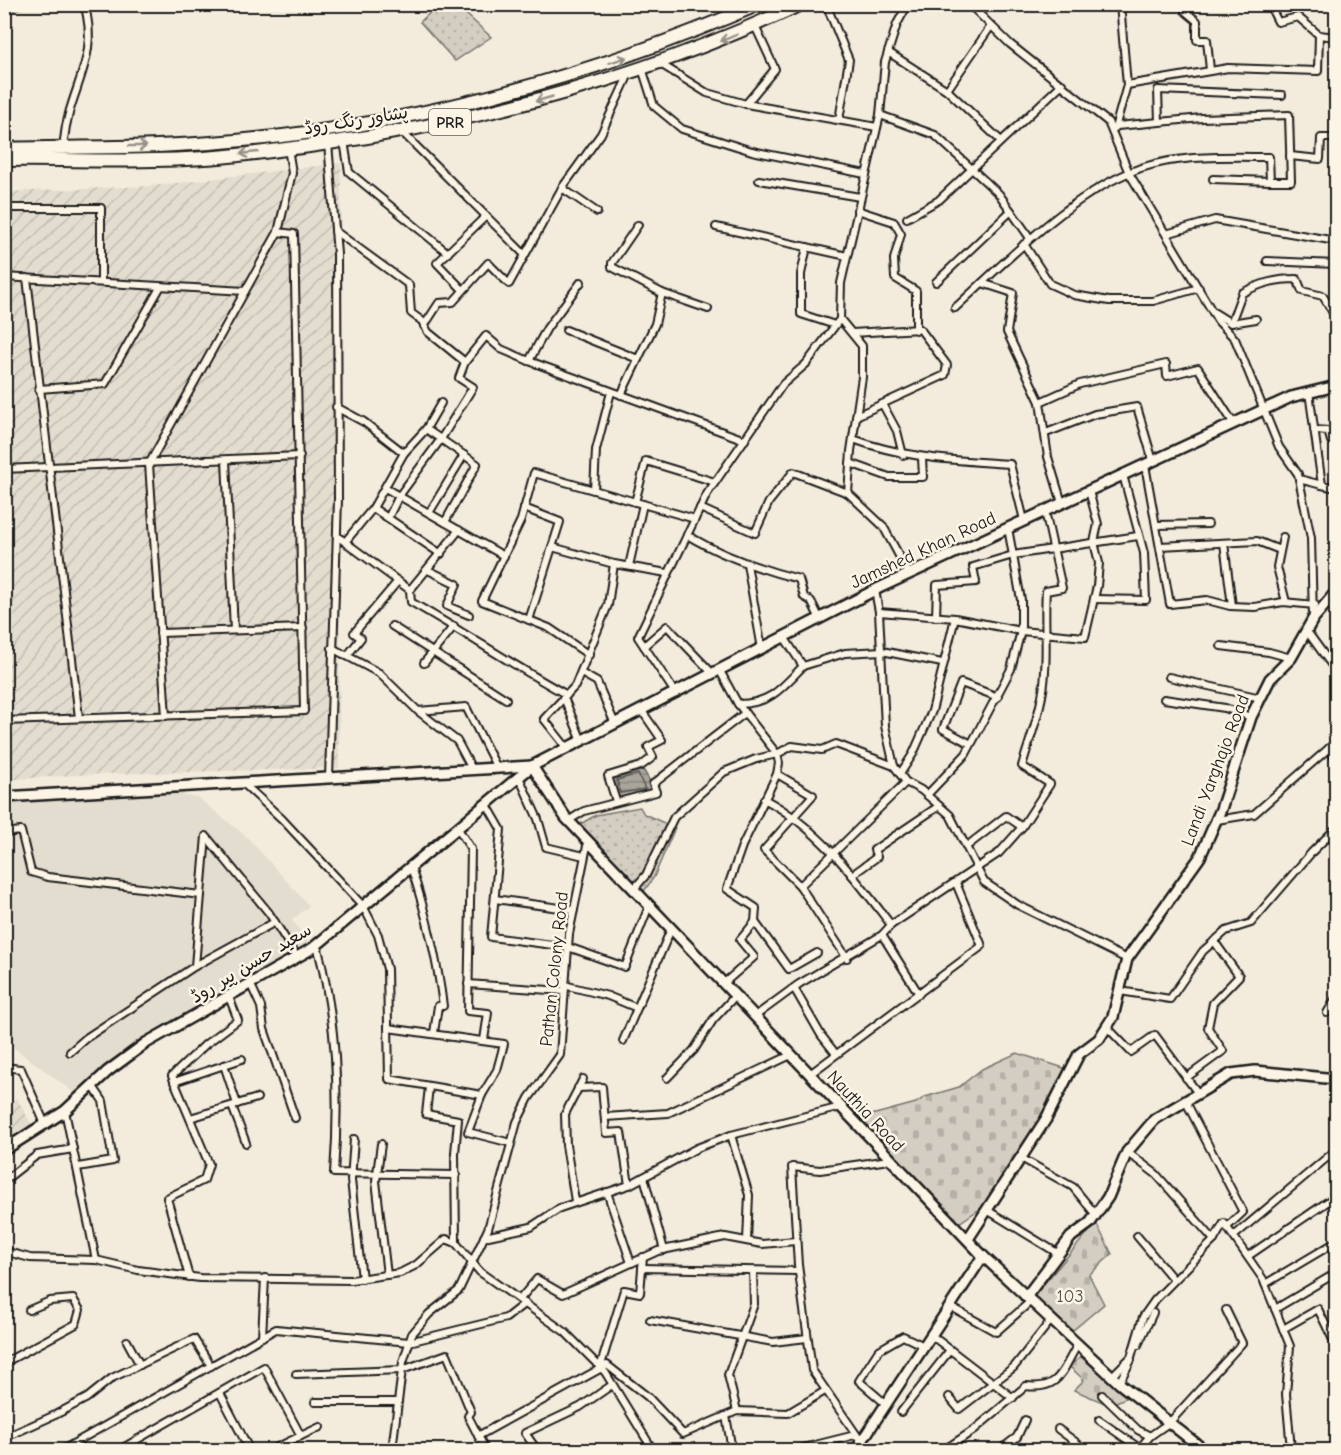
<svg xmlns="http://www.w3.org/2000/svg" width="1341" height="1455" font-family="'Comic Neue','Playpen Sans Arabic',sans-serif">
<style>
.built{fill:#e3ddcf}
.industrial{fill:url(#industrial-furrows)}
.grass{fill:url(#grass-dots);stroke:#78756e;stroke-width:1.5}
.cemetery{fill:url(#cemetery-stones);stroke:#78756e;stroke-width:1.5}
.water{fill:url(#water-rules);stroke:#716e68;stroke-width:1.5}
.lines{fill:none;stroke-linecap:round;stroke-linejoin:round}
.shore{stroke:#55534f;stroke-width:1.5}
.street-casing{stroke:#1c1c1c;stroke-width:10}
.secondary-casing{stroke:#1c1c1c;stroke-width:14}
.highway-casing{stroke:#1c1c1c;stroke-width:16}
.street{stroke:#fcf5e5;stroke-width:6}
.secondary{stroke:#fcf5e5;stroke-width:9}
.highway{stroke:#fcf5e5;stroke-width:12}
.oneway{stroke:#97938b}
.labels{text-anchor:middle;stroke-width:5;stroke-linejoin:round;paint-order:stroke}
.shield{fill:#fcf5e5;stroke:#5f5d58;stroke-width:1.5}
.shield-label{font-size:16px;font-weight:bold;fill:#1c1c1c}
.street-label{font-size:18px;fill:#1c1c1c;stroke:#fcf5e5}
.park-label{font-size:18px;fill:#53514e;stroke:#fcf5e5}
</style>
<defs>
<pattern id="industrial-furrows" width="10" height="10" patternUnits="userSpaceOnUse" patternTransform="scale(1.5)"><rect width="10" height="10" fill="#e3ddcf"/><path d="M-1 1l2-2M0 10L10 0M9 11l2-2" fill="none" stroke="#c2bdb1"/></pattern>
<pattern id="grass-dots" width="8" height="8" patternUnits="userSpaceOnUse" patternTransform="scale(1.5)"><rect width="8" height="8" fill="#d3cec1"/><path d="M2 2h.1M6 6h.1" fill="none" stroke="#b5b0a5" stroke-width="1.8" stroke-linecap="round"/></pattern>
<pattern id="cemetery-stones" width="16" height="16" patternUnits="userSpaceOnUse" patternTransform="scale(1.5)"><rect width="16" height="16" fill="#d3cec1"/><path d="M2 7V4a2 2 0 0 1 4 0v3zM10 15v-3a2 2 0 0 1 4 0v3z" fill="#b5b0a5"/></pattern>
<pattern id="water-rules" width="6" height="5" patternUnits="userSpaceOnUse" patternTransform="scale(1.5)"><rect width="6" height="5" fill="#aaa59b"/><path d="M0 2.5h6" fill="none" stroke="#8a867e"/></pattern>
</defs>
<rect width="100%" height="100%" fill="#f3ecdd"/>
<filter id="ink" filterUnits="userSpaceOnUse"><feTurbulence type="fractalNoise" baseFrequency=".0167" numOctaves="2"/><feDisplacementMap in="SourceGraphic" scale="12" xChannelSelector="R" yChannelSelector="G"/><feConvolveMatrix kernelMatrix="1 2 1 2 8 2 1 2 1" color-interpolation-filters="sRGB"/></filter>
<g filter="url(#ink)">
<path class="built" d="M185,786L184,796L197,797L247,837L309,906L292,920L313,948L146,1043L80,1097L5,1041V797Z"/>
<g class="industrial">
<path d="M341,163L339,768L74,775L5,780L4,192L151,186Z"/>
<path d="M17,1098L33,1127L4,1148V1105Z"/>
</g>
<g class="grass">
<path d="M439,4L456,5L491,37L455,61L420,22Z"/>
<path d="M640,807L644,814L675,828L654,877L642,894L577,826L596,815Z"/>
</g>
<g class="cemetery">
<path d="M1017,1053L1067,1069L1041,1123L987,1204L959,1223L857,1119L916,1103L925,1097L959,1087L982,1069Z"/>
<path d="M1096,1223L1112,1254L1089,1275L1104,1304L1072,1331L1032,1298Z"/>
<path d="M1081,1357L1128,1397L1109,1405L1074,1390L1084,1380L1069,1366Z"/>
</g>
<path class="water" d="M641,766L657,793L616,801L608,776Z"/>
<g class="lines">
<path class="shore" d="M638,774L645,789L620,793L617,780Z"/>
<g class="street-casing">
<g id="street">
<path d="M826,4L849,60L839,120"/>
<path d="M969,4L1010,44L1108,122L1129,173L1218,321L1235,339L1279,447L1298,474L1311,538L1313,618"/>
<path d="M1190,4L1185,11L1197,21V40H1207L1210,70"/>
<path d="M1269,4L1278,22L1298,17L1319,35L1336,37"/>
<path d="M1333,4L1336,16"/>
<path d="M4,8L18,4"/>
<path d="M888,52L947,90L1001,141"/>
<path d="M659,63L707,93L746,104L877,127"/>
<path d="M642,68L654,106L682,129L752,151L865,174"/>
<path d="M1127,85L1228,68L1318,71L1319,35"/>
<path d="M947,90L991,26"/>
<path d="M746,104L775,69L755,26"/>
<path d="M880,115L935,135L999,194L1030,238"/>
<path d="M1159,122L1158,90L1282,95"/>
<path d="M1117,126L1202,118L1289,115L1291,181H1270"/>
<path d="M1115,128L1127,85L1120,4"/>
<path d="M402,132L525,255"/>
<path d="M64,140C69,88 101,58 84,4"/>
<path d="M344,141L349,172L448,253"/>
<path d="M328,143L337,254L338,499L329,778"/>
<path d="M1290,156L1320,159L1321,138H1336"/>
<path d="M759,180L860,197"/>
<path d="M4,208H101V282"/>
<path d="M857,210L894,222L901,234L894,259L895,278L916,291V330"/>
<path d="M597,212L562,188L601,134L629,74"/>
<path d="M907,218L939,200L1062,84"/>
<path d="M638,225L612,263V267L662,293L708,309"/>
<path d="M716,227L847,256"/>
<path d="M335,231L409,285L411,313L422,321L428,332L465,362L486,336L501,349L529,361L745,440"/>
<path d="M278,232L292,173L288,148"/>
<path d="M1166,234L1215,220L1336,241"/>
<path d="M1024,244L1050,284L1074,295L1109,301H1153L1199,288"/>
<path d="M807,247L801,274V314L835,325"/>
<path d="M1267,261L1336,264"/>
<path d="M4,277L245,291"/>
<path d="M27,278L79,718"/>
<path d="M936,282L1011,211"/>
<path d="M982,283L1013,293L1007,332L1040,402L1048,457L1062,503"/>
<path d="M463,290L437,263L486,216"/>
<path d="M955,308C1005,262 1065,200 1128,173C1171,154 1223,157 1269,157L1270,181L1213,179"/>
<path d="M1215,313L1231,323L1256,319"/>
<path d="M840,319L862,346V377L851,451L848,493L883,526L909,574"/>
<path d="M1231,323L1242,293C1261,283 1276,279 1297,279L1302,291L1323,296L1336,318"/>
<path d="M424,326L439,303L453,302L488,263L509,284L562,188"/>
<path d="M566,330L638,359"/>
<path d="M852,333L920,329L947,365L945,375L856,416"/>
<path d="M529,361L547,328L581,282"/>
<path d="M39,389L105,384L161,286"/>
<path d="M621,395L655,324L662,293"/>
<path d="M1040,402L1080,384L1166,364L1167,376L1198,368L1234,424"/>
<path d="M883,405L897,431L903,455"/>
<path d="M336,407L364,422L404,453L426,429L441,403"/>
<path d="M426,429L477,464L445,522"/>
<path d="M1314,430L1328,431L1331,441H1336"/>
<path d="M1046,433L1095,414L1137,407L1153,461"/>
<path d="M853,439C907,459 953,460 1010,464L1024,520"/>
<path d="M226,460L234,630"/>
<path d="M850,463L889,477H923L922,458"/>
<path d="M1145,465L1170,604L1207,600L1230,606L1255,607L1283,602L1315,605"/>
<path d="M4,469L300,456"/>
<path d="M1299,479L1322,485L1309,392"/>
<path d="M1322,485L1336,488"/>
<path d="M385,488L504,556"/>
<path d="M594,490L596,450L611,392"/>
<path d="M635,502L646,461L715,482"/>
<path d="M373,508L441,554"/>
<path d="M524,508L560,522L529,620"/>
<path d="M700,508L755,533L769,502L793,472L848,493"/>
<path d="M429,513L464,455"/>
<path d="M388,518L399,496L441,439L473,387L459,378L465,362"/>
<path d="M1156,525L1208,524"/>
<path d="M687,535C722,556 759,569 799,579L804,597L811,601L820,619"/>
<path d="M337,536L410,590L411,602C464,632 514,666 567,695"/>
<path d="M1283,537L1277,567L1286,602"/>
<path d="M345,542L373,508L404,453"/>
<path d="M1224,543L1232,606"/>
<path d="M1160,546L1257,541L1280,550"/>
<path d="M552,547L614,564L667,573"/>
<path d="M747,564L762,649"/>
<path d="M629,566L643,504"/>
<path d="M428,570L457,584L447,606L469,615"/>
<path d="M410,590L459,530"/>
<path d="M875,590L879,612L885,726L894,766L906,782L921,790L950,815L984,882L1018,905L1127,959"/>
<path d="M1094,599L1146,600L1144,553L1123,475"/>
<path d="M879,612L955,618L1021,631L1085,637L1097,586L1099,563L1094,542L1098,524L1089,491"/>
<path d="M936,617L937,585L976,582L973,567L1013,555L1138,536"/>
<path d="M392,626L506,699"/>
<path d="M1306,630L1336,671"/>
<path d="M160,633L303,628"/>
<path d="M644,646L667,626L713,674"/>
<path d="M1221,646L1269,652L1291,658"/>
<path d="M332,648L379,673L418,711L457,741L472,769"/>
<path d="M589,655L549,628L482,601L521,520L534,473L695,519"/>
<path d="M347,656L361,638L354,633L398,581"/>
<path d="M424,663L454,626"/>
<path d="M803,666L845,653L882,651L942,663"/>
<path d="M720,671L738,704C770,704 782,688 803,666L784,637"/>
<path d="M581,673L597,682L615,724"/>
<path d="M1169,677L1261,698"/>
<path d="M676,694L638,637L707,494L783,384L806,364L840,319L841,283L880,115L885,62L897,24L908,4"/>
<path d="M564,698L582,741"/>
<path d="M1164,699L1225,708L1251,717"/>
<path d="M418,711L466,707L497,768"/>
<path d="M4,721L304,711L294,234L278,232L149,464L166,716"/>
<path d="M971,744L943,729L961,683L998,697"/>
<path d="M567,748L544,719L575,686L608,605L614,564"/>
<path d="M1329,748L1336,760"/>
<path d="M777,774L813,795L764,850L800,886L847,958"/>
<path d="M900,774L913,754L932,711L955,618"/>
<path d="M519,777L538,819L546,847L584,856"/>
<path d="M243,783L282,819L363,906L378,935L387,969L389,1079L482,1095L468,1132L511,1143"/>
<path d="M927,795L966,754L1011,669L1021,631V600L1008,528"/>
<path d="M764,799C819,828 854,876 891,925"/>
<path d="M616,801L608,776L641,766L653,757L648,747L662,740L642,711"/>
<path d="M486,803L501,829L491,937L568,947L625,967L649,906"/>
<path d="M1217,820L1254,814L1336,742"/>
<path d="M568,821L584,811L656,792L653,784L745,713"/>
<path d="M457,827L471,849L468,1011L488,1013L484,1040"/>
<path d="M4,833L21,831L31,872L48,877L201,895"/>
<path d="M967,846L1006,816L1022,827"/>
<path d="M411,867C426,913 437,958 443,1006H438L434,1033"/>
<path d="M852,875L877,857L874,850L939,806"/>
<path d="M800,886L906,782"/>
<path d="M634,889L646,875L674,817L724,772L756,759L777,754L792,746L822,750L836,744L894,766"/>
<path d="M495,899L574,910"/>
<path d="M755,922L789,969L817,953"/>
<path d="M882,935L919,994"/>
<path d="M317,945C337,1020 340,1095 334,1173L456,1175"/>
<path d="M195,966L275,922"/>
<path d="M468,984L563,991"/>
<path d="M723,984L754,957L740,940L755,922L756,908L727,889L742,846L777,774L779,763L777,754L738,704"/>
<path d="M251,985L261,1007L264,1029L295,1118"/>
<path d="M564,985L608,996L637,1008"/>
<path d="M794,988L821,1035L836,1054"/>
<path d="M1120,991L1170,999L1203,951L1226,931L1251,923L1312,852L1336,828"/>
<path d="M1327,1013L1336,998"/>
<path d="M754,1017L799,984L882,935L891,925L999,853L1022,827L1050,784L1022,766C1031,735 1044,703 1045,671C1047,644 1044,618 1046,591L1062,588L1045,511"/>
<path d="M1107,1027L1131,1052L1155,1035L1197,1092"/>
<path d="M388,1028L504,1044L497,1070L482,1095"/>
<path d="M623,1041L671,929"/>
<path d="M70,1052L86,1038L195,966L206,836L269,913L297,957"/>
<path d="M224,1065L237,1104"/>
<path d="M4,1067L21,1069L45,1124"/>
<path d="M810,1074L982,946L956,883"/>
<path d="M667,1078L694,1050L713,1020L735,996"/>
<path d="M1186,1078L1223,1051L1208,1028L1213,1003L1239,976L1214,941"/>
<path d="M174,1082L242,1059"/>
<path d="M429,1087L426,1114L458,1120L455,1153L456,1243"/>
<path d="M578,1088L602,1087L606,1133L621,1132L629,1185"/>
<path d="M1185,1100L1243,1212L1227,1227"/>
<path d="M232,1106L246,1143"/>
<path d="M65,1111L96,1260"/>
<path d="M605,1117L668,1113L791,1055"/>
<path d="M190,1118L257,1098"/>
<path d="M731,1135L749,1195L747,1241"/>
<path d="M354,1139L351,1180L362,1279"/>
<path d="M381,1144L376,1181L387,1275"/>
<path d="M1127,1152L1156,1174L1214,1240L1224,1223L1263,1279L1290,1346L1286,1394L1291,1450"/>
<path d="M1021,1158L1073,1187L1096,1215"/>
<path d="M78,1167L113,1161L103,1101L92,1085"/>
<path d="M644,1177L664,1250"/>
<path d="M4,1181L37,1155L73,1149"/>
<path d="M607,1192L631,1263"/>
<path d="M575,1201L566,1145L565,1114L583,1079"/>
<path d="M987,1210L1059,1254"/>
<path d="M1137,1236L1173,1279"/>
<path d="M1234,1236L1336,1150"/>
<path d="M484,1237L531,1227L560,1208L629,1185L697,1148L731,1135L841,1107"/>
<path d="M4,1251L30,1258L96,1260L138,1270L200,1278L351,1280L400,1273L416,1265L446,1239L456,1243L480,1272L565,1332L605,1372L653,1450"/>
<path d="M1248,1256L1336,1196"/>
<path d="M642,1268L798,1271"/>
<path d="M189,1277L167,1198L204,1180L209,1164L172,1076L206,1044L238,1020L229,997"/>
<path d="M1265,1284L1336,1242"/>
<path d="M520,1299L537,1279L563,1294L658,1251L725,1237L762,1244L796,1241"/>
<path d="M951,1307L996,1332L1031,1301"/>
<path d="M1275,1309L1336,1273"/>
<path d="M650,1320L773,1342L807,1338"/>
<path d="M1283,1329L1318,1309L1336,1346"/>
<path d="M931,1335L1013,1398"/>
<path d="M262,1337L265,1278"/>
<path d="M127,1341L140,1365"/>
<path d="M1138,1345L1153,1313"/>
<path d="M4,1363L76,1324L80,1310L73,1299L50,1301L29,1310"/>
<path d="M600,1368L624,1290L640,1293L643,1257"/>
<path d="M296,1374L402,1370L447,1354L471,1412L468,1416L484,1447L477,1450"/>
<path d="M1112,1376L1131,1357L1143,1317L1155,1300L1214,1240"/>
<path d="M1119,1383L1131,1360"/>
<path d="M220,1393L249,1449L247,1450"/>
<path d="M1102,1395L1138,1430L1150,1436"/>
<path d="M949,1397L959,1409L1014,1367L1052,1319"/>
<path d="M315,1402H396"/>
<path d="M887,1405L859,1381L879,1350L903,1336L924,1346"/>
<path d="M737,1411L728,1375L754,1304L753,1271"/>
<path d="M901,1412L950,1350"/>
<path d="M726,1416L732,1450"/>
<path d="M1099,1420L1142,1450"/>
<path d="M1058,1429L1086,1450"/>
<path d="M478,1436L607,1365L648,1397L683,1434L737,1411L788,1413L825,1391"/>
<path d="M4,1438L55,1415L87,1398L112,1378L194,1339L211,1366"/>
<path d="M1139,1449L1150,1436L1170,1422L1242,1343L1226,1310"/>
<path d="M62,1450L276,1329L409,1342L506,1318L525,1303"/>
<path d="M119,1450L264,1367L301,1436"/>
<path d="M271,1450L320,1427"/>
<path d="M392,1450L403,1362L412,1334L429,1314L459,1290L488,1229L517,1122L529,1098L560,1055L569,934L588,841"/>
<path d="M537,1450L525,1433L580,1407L612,1385"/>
<path d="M642,1450L650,1447"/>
<path d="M740,1450L747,1448L751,1450"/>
<path d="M795,1450L855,1435"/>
<path d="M867,1450L812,1370L798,1265L792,1167L820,1170L889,1160"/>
<path d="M944,1450L974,1430L1026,1386C1060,1390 1061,1372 1077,1346"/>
<path d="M1000,1450L1017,1437L1025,1420"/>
</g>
</g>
<g class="secondary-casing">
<g id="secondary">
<path d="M532,766L566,818L983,1256L1119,1383L1204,1450"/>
<path d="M4,797L532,766"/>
<path d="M4,1150L65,1111L108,1071L146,1043L313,948L532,766L879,588L1291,397L1336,386"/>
<path d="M968,1239L1046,1119L1079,1054L1099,1039L1113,1017L1127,959L1200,857L1221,809L1251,717L1270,679L1291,658L1313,619L1336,592"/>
<path d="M1026,1297L1071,1237L1090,1223L1108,1197L1127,1152L1155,1119L1231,1074L1255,1071L1336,1079"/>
<path d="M856,1450L983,1256"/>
</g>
</g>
<g class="highway-casing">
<g id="highway">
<path d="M4,149C56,147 107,148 158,146C366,138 569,86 759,4"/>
<path d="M4,160C71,159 138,163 204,158C241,156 279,150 316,145C484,121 647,76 801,4"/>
</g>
</g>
<use href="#street" class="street"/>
<use href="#secondary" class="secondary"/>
<use href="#highway" class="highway"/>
</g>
<defs><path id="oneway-shaft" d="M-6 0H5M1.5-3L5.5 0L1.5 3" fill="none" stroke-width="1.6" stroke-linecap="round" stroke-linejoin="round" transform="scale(1.5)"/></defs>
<g class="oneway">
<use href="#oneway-shaft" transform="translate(729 38) rotate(157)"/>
<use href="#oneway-shaft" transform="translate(618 60) rotate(-18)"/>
<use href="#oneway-shaft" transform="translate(544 99) rotate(164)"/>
<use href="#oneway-shaft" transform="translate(138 146)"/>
<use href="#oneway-shaft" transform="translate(249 153) rotate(174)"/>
</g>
</g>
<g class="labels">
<rect class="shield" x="429" y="109" width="42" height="26" rx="4.5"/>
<g class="shield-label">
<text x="450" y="128">PRR</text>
</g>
<g class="street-label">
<text transform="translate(356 120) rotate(-9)" y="6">پشاور رنگ روڈ</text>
<text transform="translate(923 550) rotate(-25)" y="6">Jamshed Khan Road</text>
<text transform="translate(1215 770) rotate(-69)" y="6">Landi Yarghajo Road</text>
<text transform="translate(251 963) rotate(-31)" y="6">سعید حسن پیر روڈ</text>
<text transform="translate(554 969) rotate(-84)" y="6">Pathan Colony Road</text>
<text transform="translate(866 1111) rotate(47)" y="6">Nauthia Road</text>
</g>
<g class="park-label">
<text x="1070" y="1302">103</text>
</g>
</g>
<rect width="1341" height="1455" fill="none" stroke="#fcf5e5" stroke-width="24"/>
<rect x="12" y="12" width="1317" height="1431" fill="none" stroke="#1c1c1c" stroke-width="2" filter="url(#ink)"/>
</svg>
